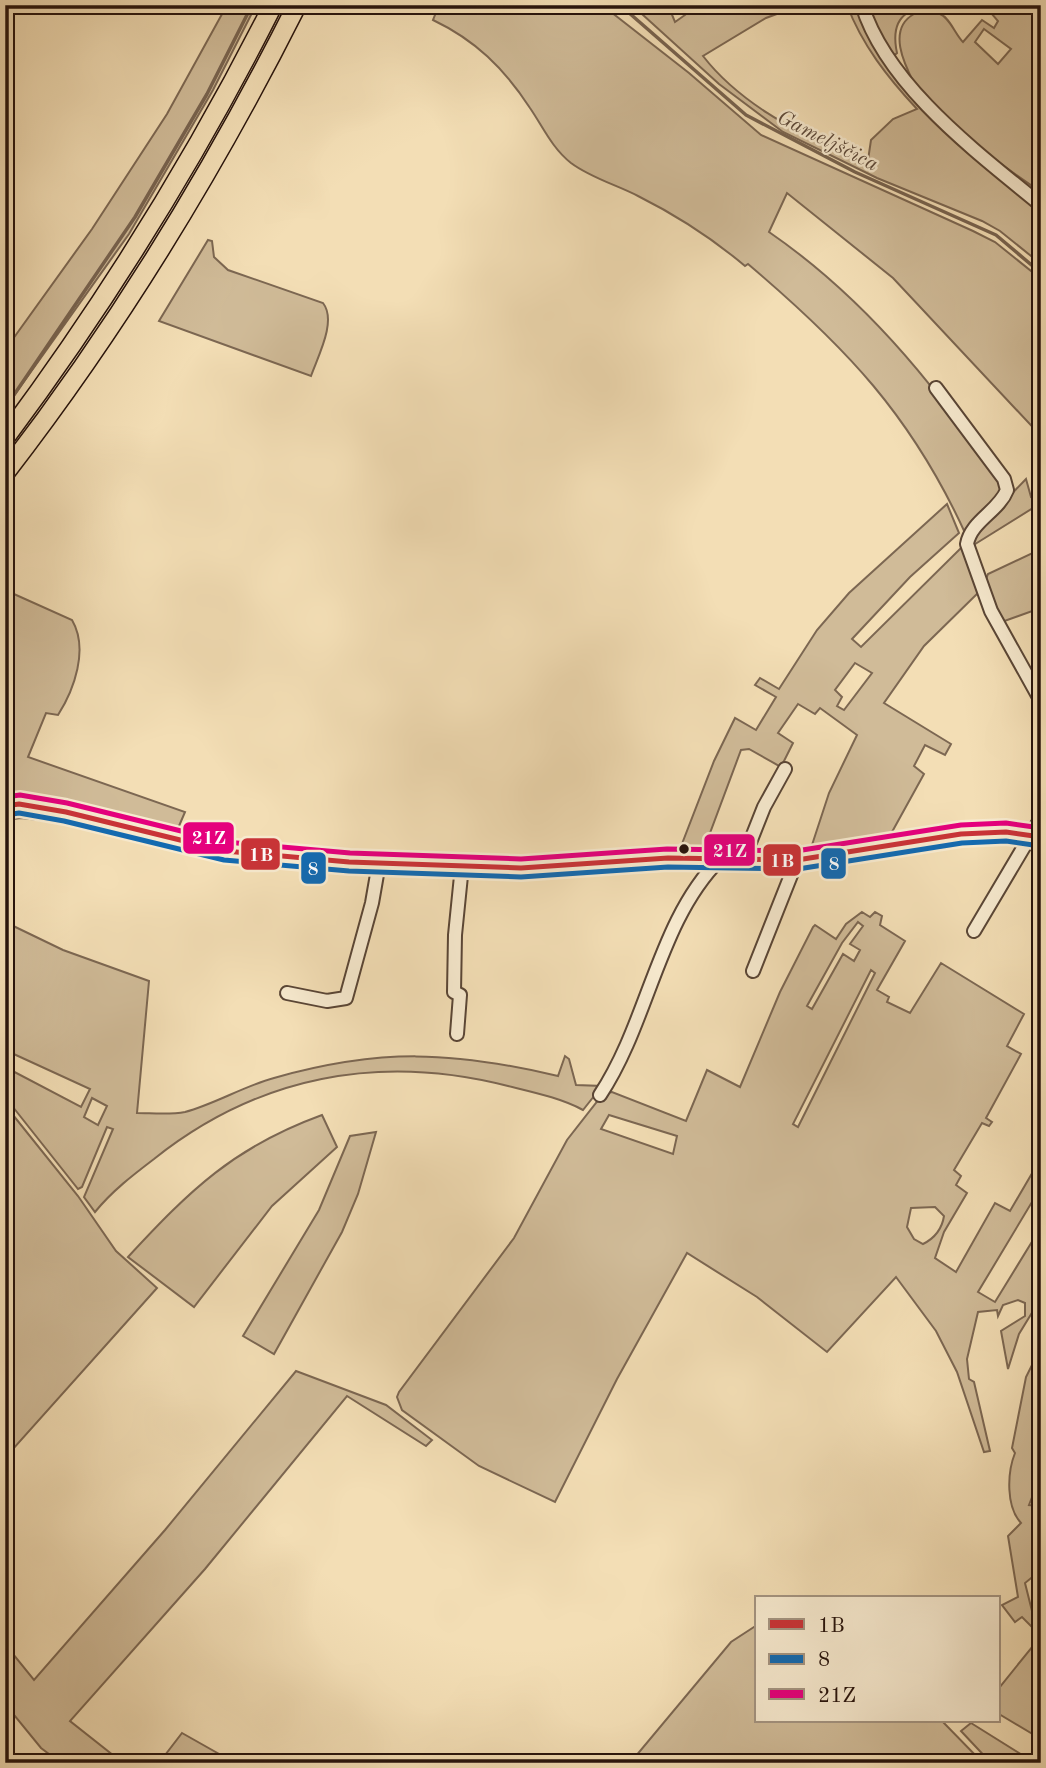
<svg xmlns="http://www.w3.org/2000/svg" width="1046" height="1768" font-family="'Old Standard TT',serif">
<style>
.green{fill:#d0bb98;stroke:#7c6752;stroke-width:2;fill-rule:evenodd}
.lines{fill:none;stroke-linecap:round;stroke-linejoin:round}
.stream{stroke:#78634f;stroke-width:3.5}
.minor-casing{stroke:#5a4636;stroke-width:16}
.highway-casing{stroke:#27130c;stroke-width:21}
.minor{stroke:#f7eacf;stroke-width:12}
.highway{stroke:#f3deb5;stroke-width:18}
.bus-1-casing{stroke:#f7eacf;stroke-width:10}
.bus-2-casing{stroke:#f7eacf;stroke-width:10}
.bus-3-casing{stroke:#f7eacf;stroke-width:10}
.bus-1{stroke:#c93337;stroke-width:5}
.bus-2{stroke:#136ab0;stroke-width:5}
.bus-3{stroke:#e5007d;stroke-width:5}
.bus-dot{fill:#27130c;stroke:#f7eacf;stroke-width:2.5}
.labels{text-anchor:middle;stroke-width:5;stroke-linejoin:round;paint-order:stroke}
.water-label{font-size:21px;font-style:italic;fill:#5d4939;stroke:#f7eacf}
.line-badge{stroke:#f7eacf;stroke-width:2.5}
.badge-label{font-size:19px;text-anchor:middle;font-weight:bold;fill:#fff}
</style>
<rect width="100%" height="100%" fill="#f3deb5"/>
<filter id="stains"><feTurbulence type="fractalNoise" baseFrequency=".00286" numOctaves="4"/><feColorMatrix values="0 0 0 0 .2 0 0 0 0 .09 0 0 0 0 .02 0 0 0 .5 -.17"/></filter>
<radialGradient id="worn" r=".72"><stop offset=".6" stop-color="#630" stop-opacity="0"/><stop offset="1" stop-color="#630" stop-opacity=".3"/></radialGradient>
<g class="green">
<path d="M227,5H256L213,90L129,234L5,408V350L92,229L167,114Z"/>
<path d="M439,5H602L689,73L761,135L973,231L995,242L1041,279V436L893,278L787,193L769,232C865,298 941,390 1003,488L966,535C912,416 846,347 748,264L745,266C713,239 676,215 638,196C617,185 591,178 571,163C552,148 543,127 530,108C504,68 475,40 433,20Z"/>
<path d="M632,5H679L670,10L675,22L685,15L681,5H801L766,18L703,56C744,109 809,137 867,167L871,140L893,119L917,109C888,78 862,45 847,5H858L879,51L1041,211V264L1000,231L982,221L877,178L783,132L719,84Z"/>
<path d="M867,5H930V6C900,9 891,25 897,53L891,58Z"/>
<path d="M996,5H1041V192C1008,170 935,118 915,85C904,64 887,29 914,14C921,10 933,10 940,14C950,18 955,34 963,42L982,20L994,28L998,21L991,13ZM984,29L1011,49L998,64L975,42Z"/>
<path d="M208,240L212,241L214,257L228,270L323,303C337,321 318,356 311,376L159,321Z"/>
<path d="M1026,479L1031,497L1041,493V503L972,546L975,532Z"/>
<path d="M947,504L959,533L910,577L852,639L861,647L964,545L981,590L924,646L884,703L951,744L945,755L925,745L914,766L924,774L887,841L814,852L811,848L829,793L857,735L820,708L815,714L798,704L778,733L793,743L781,767L749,749L741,750L704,849H680L714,761L735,718L756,730L776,697L755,685L760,678L779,689L817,630L849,593ZM855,663L872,673L844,710L837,706L842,697L835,690Z"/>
<path d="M1041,549V625L1035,610L999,623L985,582L988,574Z"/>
<path d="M5,590L72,620C89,649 74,690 58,715L46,713L28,757L185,812L176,833L43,799L5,797Z"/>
<path d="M17,813L75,824L21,818L5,820V814Z"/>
<path d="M862,912L870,917L875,912L882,916L880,925L905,941L877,990L889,997L887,1002L910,1013L941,963L1024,1014L1007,1046L1021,1054L986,1118L992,1122L989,1126L982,1123L954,1170L961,1176L956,1185L967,1193L944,1232L935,1258L956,1272L995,1203L1010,1211L1041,1158V1187L978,1292L995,1302L1041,1227V1298L1019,1334L1008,1369L1001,1331L1025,1316V1303L1018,1300L1003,1305L998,1316L997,1310L978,1312L967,1359L969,1379L974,1382L990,1451L984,1452L957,1372L936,1331L896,1277L827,1352L757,1297L687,1253L617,1379L555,1502L479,1466L402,1410L397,1397L399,1392L514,1238L567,1140L603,1094L612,1092L686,1121L707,1070L740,1087L780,992L813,927L815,925L836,939L846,924ZM858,922L863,926L850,944L860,950L854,961L843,954L812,1009L807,1006L842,943ZM871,970L875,973L798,1127L793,1124ZM609,1115L677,1136L673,1154L601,1129ZM935,1207L944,1216C942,1229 935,1238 923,1244L914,1239L907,1227L911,1208Z"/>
<path d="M5,922L63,950L149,981L137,1113C151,1113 170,1115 185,1112C215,1104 244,1086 274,1078C380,1048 452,1051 558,1076L565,1056L569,1059L576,1085L602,1086L583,1110C561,1098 532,1092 508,1086C379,1053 258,1076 154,1159C133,1175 112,1191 95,1212L84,1197L113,1129L107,1127L82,1187L78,1189L5,1097V1067L81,1107L90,1089L5,1050ZM92,1098L107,1106L98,1125L84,1117Z"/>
<path d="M5,1105L78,1196L116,1251L157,1288L5,1458Z"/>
<path d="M322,1115L337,1147L272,1206L194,1307L128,1257C190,1190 234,1147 322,1115Z"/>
<path d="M376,1132L358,1194L342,1232L274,1354L243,1336L319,1210L350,1136Z"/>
<path d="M1041,1347V1474L1029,1505L1041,1506V1570L1025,1583L1032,1611L1041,1620V1636L1022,1617L1015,1622L1002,1605L1018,1597L1008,1536L1021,1523C1006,1507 1007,1473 1015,1453L1012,1448L1026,1377Z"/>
<path d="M296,1371L386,1405L432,1440L426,1446L347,1396L205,1569L70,1721L123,1763H61L41,1748L5,1704V1644L34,1680L165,1530Z"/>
<path d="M757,1625V1721H942L983,1763H630L731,1642Z"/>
<path d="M1041,1636V1739L999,1714V1688Z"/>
<path d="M971,1723L1035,1763H991L961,1731Z"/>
<path d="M182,1733L235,1763H159Z"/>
</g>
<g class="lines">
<g class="stream">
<path d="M620,5L746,115L855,172L996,235L1041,273"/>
<path d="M5,408L135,217L207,94L252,5"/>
</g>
<g class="minor-casing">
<g id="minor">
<path d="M862,5C887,86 978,153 1041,205"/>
<path d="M936,388L1004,479L1007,490C999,511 971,521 967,544L991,611L1040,699"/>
<path d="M1041,697V746"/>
<path d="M5,806L19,804L66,812L225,851L349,862L462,866L521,868L668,858L797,860L961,834L1006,832L1041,837"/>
<path d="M743,860L764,807L785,769"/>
<path d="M974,931L1041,818"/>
<path d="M753,971L797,860"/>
<path d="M287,993L327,1001L346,998L372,903L379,863"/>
<path d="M457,1034L460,995L454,992L455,935L462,866"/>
<path d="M600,1095C649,1021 658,921 720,859"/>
</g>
</g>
<g class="highway-casing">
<g id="highway">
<path d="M5,438C107,301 196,158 273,5"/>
<path d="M5,473C118,327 214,170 297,5"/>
</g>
</g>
<use href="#minor" class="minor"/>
<use href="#highway" class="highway"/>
<g class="bus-1-casing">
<path id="bus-1" d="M5,806L19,804L66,812L225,851L349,862L521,868L668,858L797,860L961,834L1006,832L1041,837"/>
</g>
<g class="bus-2-casing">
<path id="bus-2" d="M6,815L19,813L64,821L224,860L349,871L521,877L668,867L798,869L962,843L1006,841L1040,846"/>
</g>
<g class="bus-3-casing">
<path id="bus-3" d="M5,797L20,795L67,803L226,842L350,853L521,859L667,849L796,851L961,825L1006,823L1041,828"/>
</g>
<use href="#bus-1" class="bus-1"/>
<use href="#bus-2" class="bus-2"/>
<use href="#bus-3" class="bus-3"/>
</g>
<circle class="bus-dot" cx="684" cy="849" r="6"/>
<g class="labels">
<g class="water-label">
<text transform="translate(828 140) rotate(27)" y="7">Gameljščica</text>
</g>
</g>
<g class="line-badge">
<rect x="182" y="821" width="53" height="34" rx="7" fill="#e5007d"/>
<rect x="703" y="833" width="53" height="34" rx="7" fill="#e5007d"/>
<rect x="240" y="837" width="41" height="34" rx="7" fill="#c93337"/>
<rect x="762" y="843" width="40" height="34" rx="7" fill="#c93337"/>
<rect x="820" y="847" width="27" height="33" rx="7" fill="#136ab0"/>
<rect x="300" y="851" width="27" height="34" rx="7" fill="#136ab0"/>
</g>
<g class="badge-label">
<text x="209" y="844">21Z</text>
<text x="730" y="857">21Z</text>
<text x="261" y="861">1B</text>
<text x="782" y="867">1B</text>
<text x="834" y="870">8</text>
<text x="313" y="875">8</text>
</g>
<rect width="1046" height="1768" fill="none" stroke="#f3deb5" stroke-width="28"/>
<rect x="7" y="7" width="1032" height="1754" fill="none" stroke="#27130c" stroke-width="3.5"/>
<rect x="14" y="14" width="1018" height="1740" fill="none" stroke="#27130c" stroke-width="2"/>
<rect x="755" y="1596" width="245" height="126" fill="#f7eacf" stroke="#a49481" stroke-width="2"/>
<rect x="769" y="1619" width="35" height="10" fill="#c93337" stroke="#a49481" stroke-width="2"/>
<text x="818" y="1632" font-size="21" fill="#27130c">1B</text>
<rect x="769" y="1654" width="35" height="10" fill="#136ab0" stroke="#a49481" stroke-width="2"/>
<text x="818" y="1666" font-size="21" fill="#27130c">8</text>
<rect x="769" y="1689" width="35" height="10" fill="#e5007d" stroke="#a49481" stroke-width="2"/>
<text x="818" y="1702" font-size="21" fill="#27130c">21Z</text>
<rect width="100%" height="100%" filter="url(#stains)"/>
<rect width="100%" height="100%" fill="url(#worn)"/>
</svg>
